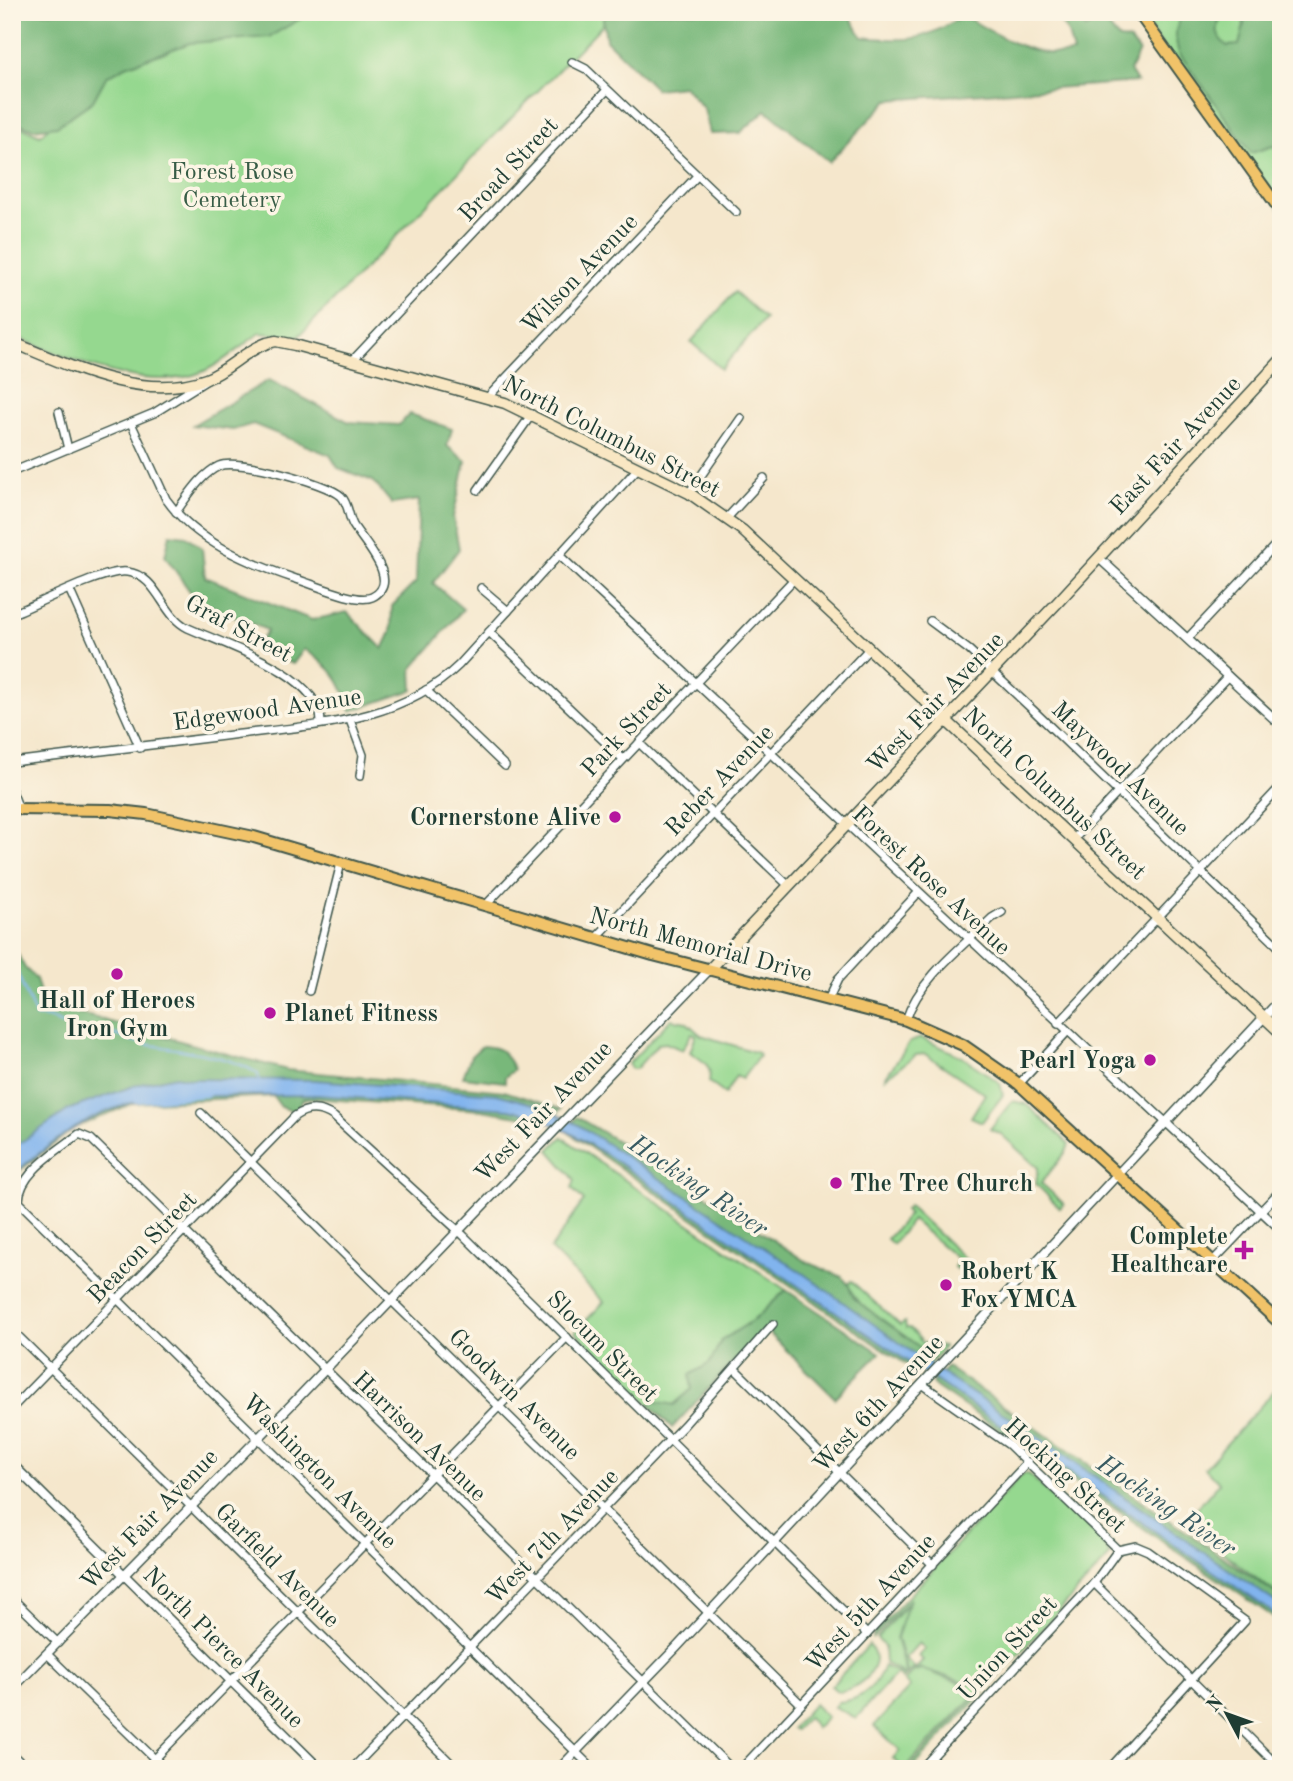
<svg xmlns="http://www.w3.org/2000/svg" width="1293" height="1781" font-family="'Old Standard TT',serif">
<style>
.green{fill:#95d88f;stroke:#5a8a62;stroke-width:2}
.forest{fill:#78b87a;stroke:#4c7a57;stroke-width:2}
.water{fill:#81b4ee;stroke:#507891;stroke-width:2}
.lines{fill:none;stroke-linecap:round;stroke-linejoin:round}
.stream{stroke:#81b4ee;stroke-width:2}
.river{stroke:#81b4ee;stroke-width:12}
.minor-casing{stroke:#3f564b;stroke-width:10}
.tertiary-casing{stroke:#3f564b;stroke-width:11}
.secondary-casing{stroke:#3f564b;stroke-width:13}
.primary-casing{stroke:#3f564b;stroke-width:14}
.trunk-casing{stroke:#3f564b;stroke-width:14}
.minor{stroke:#fff;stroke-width:7}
.tertiary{stroke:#fff;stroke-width:8}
.secondary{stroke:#f9e7c3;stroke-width:10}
.primary{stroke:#f1c369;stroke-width:10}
.trunk{stroke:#f1c369;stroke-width:10}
.poi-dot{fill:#b5179e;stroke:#fcf5e5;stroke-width:2.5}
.labels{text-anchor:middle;stroke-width:7;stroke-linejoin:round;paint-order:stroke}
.street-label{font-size:24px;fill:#1f3d34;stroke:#fcf5e5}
.park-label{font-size:24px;fill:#375c46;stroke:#fcf5e5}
.poi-label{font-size:24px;font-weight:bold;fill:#1f3d34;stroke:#fcf5e5;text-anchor:end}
.water-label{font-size:26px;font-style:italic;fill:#385b62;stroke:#fcf5e5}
</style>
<rect width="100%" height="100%" fill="#fcf5e5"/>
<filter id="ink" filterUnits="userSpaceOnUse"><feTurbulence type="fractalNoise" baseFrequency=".0143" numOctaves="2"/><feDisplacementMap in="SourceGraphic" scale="14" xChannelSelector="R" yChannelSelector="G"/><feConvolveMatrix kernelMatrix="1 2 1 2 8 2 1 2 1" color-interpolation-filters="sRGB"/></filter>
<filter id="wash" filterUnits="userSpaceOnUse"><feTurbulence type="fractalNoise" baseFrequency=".00686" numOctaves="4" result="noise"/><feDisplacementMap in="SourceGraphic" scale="28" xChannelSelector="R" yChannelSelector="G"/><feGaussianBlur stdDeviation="1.57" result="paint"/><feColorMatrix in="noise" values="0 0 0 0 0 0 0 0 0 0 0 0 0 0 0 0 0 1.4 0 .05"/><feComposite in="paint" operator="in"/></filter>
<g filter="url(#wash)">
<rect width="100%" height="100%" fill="#f5e7cc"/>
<g class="green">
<path d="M305,12H615L298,337L260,333C242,345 222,364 202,372C146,395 65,357 12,335V123L40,135L84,98L112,66L196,37Z"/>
<path d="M1138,12H1281V211Z"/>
<path d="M735,292L765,319L721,369L691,342Z"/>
<path d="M671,1019L686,1022L701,1035L758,1053L759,1056L742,1079L736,1076L725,1094L709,1082C713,1064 702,1061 690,1052L696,1035L692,1033L682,1050L666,1043L658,1044L636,1069H632L628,1064Z"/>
<path d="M921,1038L961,1056L1000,1083L1003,1095L982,1122L971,1117L985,1094L925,1054L916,1055L884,1079L910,1042Z"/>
<path d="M1012,1101L1026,1104L1069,1144L1066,1152L1041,1183L1064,1204L1060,1208L1036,1184L1038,1168L1001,1134L990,1129Z"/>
<path d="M562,1137L786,1290L755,1319L721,1341L710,1363L690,1375L692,1389L673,1405L655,1401L649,1405L575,1332L604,1302L550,1249C564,1233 570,1218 584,1201L572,1188L575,1180L549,1150Z"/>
<path d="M909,1206L980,1273L976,1275L962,1262L956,1269L954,1267L959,1260L912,1220L893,1244L887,1239L909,1214L905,1210Z"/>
<path d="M851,1281L900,1325L905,1322L906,1328H910L923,1343L944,1347L935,1358C907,1335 861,1320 848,1284Z"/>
<path d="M1281,1383V1597L1184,1523L1219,1483L1205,1468Z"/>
<path d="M1023,1474H1029L1063,1508L1066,1505L1103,1541L1110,1556L912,1769H908L989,1682H962L921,1668L914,1670L923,1660L919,1656L925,1649L919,1643L905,1658L914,1667L908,1674L897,1638L910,1599L873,1638V1634Z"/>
<path d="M907,1604L896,1638L906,1675L885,1663L884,1647L877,1638Z"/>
<path d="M869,1645C888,1664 858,1692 837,1691L831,1686Z"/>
<path d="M884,1666L904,1676L902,1679L896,1674L856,1718L834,1707L838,1702C861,1701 876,1686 884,1666Z"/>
<path d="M921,1669L962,1684L986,1683L904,1769L893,1759L900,1750L874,1726L910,1687L904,1681L913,1672Z"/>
<path d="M814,1704L827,1717L816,1728L808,1717L795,1730L792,1728Z"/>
</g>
<g class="forest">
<path d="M12,12H312L269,37L190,43L126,66L106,77L93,101L57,126L33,129L12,121Z"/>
<path d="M609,12H843L851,18L862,37C907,42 926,41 963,15C994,34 1036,60 1073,53L1068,33L1053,12H1072L1086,28L1103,20L1119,39L1129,40L1139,51L1130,71L1137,82L888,100L829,162L766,110L740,133L710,134L704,109L684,86L656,89L606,40L603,18Z"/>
<path d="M1183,12H1223C1216,27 1214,35 1227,46L1239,45L1244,25L1242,12H1281V147L1273,146L1251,153L1179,53C1174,38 1175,26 1183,12Z"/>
<path d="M269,380L349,422L399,425L410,414L452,429L447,446L466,461L453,517L459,549L433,583L463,609L412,669L413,690L351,711C341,678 332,668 304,649L293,664L257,648L267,630L196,600L165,556L170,534L186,536L202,548L205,577L312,620L347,612L383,649L391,632L392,606L416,582L419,500L392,504L373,481L338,468L330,455L253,424L233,430L193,425Z"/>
<path d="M12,944L25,968L36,979L45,1010L85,1015L287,1070L504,1091L561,1109L549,1121L482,1110L310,1098L303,1099L295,1112L281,1107L273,1096L133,1103L74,1128L12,1177Z"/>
<path d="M482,1046C502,1047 505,1052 514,1070L505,1077V1082L463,1077L471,1056Z"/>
<path d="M577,1117L681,1179L805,1261L842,1277L848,1284L854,1299L935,1358L920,1373L883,1349L565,1130Z"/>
<path d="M786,1290L880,1353L835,1398L769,1333L762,1331L672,1428L649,1405L655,1401L674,1405L692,1389L690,1375L710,1363L721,1341L755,1319Z"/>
<path d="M947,1367L1281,1597V1622L936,1387L932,1383Z"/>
</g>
<path class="water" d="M176,1076L190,1079L315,1080L497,1094L537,1105L577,1124L801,1272L947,1377L1021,1425L1281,1606V1618L635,1174C595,1147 557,1120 509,1109L317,1095L198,1096C169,1081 167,1095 143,1100C90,1111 54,1141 12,1175L14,1147L70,1109L136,1085Z"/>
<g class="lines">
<path class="stream" d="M12,961L36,1017C56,1018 49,1019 65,1026C77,1031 95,1031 108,1033C122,1036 136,1043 150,1045C180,1050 233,1056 258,1074L259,1080"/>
<path class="river" d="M137,1097L206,1091"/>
</g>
</g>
<g filter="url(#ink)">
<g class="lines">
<g class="minor-casing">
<g id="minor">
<path d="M572,62L586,69L736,212"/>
<path d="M353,360L607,90"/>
<path d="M488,397L697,176"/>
<path d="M59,412L68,449"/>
<path d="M131,423L166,499C196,542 248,563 296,579C313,584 357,604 372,597C403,582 363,542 353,525C348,516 349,504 341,496C327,483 237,458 219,466C200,475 188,496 176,512"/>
<path d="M12,472L154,413L207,380"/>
<path d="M478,490L532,414"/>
<path d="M689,493L741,418"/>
<path d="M727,518L764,478"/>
<path d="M559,555L1281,1230"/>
<path d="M481,588L508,611"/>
<path d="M70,591L140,748"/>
<path d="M12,614C38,604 104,569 127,572C158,575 162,616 188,628C226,645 322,675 321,723"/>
<path d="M930,621L969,650L1034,711L1281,949"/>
<path d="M489,632L623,759"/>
<path d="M1188,638L1281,539"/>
<path d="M426,690L505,766"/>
<path d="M350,720L363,755L360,776"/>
<path d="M639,743L788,885"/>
<path d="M12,762C83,753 154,745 224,736C306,725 396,726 459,665L638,468"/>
<path d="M12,791L19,809"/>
<path d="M1074,839L1228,676"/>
<path d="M485,906L795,578"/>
<path d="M596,938L870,648"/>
<path d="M309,991L341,863"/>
<path d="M828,1000L838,979L918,893"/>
<path d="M906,1020C919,979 962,947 992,918L1002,912"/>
<path d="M1058,1024L1281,786"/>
<path d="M1019,1084L1067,1032"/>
<path d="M201,1113L801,1704"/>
<path d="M1213,1261L1281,1190"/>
<path d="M12,1330L457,1769"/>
<path d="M736,1370L933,1565"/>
<path d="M922,1384L1009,1445L1118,1550"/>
<path d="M12,1408L295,1116C308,1107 321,1108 334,1117L463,1235L867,1634"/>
<path d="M1094,1583L1281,1769"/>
<path d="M12,1598L58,1643"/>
<path d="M47,1654L165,1769"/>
<path d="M12,1754L27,1769"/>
<path d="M145,1769L567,1337"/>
<path d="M352,1769L684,1425L773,1324"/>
<path d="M593,1769L19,1202C18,1173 59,1150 79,1134L91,1139L732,1769"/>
<path d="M741,1769L1028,1462"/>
<path d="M921,1769L1094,1583L1118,1550"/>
<path d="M1109,1769L1245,1621L1148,1551L1136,1546L1118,1550"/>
</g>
</g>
<g class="tertiary-casing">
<g id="tertiary">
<path d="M1099,558L1281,725"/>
<path d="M12,1464L320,1769"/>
<path d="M12,1689L292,1404L709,970"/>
<path d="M559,1769L676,1648L1281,999"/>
</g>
</g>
<g class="secondary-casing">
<g id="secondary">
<path d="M12,342C70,366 142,402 206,379C228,371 244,351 267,343L276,341L295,345L505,403L689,493L742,530L1281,1033"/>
<path d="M709,970L1058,602L1281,360"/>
</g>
</g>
<g class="primary-casing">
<path id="primary" d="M12,809L110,810L146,814L254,837L653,955L906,1020L963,1045L1019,1084L1281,1324"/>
</g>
<g class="trunk-casing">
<path id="trunk" d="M1138,12L1281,211"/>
</g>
<use href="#minor" class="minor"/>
<use href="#tertiary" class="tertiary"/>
<use href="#secondary" class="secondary"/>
<use href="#primary" class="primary"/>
<use href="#trunk" class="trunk"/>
</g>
</g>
<g class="poi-dot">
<circle cx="615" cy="817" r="7"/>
<circle cx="117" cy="974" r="7"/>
<circle cx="270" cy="1013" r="7"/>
<circle cx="1150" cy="1060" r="7"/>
<circle cx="836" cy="1183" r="7"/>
<path d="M1240.5 1239.5h7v7h7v7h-7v7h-7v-7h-7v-7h7z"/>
<circle cx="946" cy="1285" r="7"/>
</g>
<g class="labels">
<g class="street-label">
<text transform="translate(508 169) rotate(-47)" y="8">Broad Street</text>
<text transform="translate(579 273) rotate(-46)" y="8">Wilson Avenue</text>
<text transform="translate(612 436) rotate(27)" y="8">North Columbus Street</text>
<text transform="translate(1175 445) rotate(-47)" y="8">East Fair Avenue</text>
<text transform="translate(239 628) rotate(28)" y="8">Graf Street</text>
<text transform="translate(935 702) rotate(-46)" y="8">West Fair Avenue</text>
<text transform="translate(267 709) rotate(-8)" y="8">Edgewood Avenue</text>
<text transform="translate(626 729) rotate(-47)" y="8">Park Street</text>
<text transform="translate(1121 768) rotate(44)" y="8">Maywood Avenue</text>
<text transform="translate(719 780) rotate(-46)" y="8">Reber Avenue</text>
<text transform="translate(1055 793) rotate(43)" y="8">North Columbus Street</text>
<text transform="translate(932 880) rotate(43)" y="8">Forest Rose Avenue</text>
<text transform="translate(701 944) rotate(15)" y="8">North Memorial Drive</text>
<text transform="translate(543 1111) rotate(-46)" y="8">West Fair Avenue</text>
<text transform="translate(142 1247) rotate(-46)" y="8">Beacon Street</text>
<text transform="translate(603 1346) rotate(45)" y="8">Slocum Street</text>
<text transform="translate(515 1394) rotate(45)" y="8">Goodwin Avenue</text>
<text transform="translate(878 1403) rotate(-47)" y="8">West 6th Avenue</text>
<text transform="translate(420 1436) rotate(44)" y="8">Harrison Avenue</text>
<text transform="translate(320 1471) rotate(45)" y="8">Washington Avenue</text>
<text transform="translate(1066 1475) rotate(43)" y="8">Hocking Street</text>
<text transform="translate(149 1519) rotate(-46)" y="8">West Fair Avenue</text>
<text transform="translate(552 1536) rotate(-46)" y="8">West 7th Avenue</text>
<text transform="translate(278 1565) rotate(45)" y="8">Garfield Avenue</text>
<text transform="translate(870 1602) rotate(-47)" y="8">West 5th Avenue</text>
<text transform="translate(224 1647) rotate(45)" y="8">North Pierce Avenue</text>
<text transform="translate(1007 1648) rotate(-47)" y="8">Union Street</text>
</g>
<g class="park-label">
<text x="232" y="179">Forest Rose<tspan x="232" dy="28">Cemetery</tspan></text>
</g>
<g class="poi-label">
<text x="601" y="825">Cornerstone Alive</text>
<text x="117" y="1008" text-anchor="middle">Hall of Heroes<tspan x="117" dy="28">Iron Gym</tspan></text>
<text x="284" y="1021" text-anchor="start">Planet Fitness</text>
<text x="1136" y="1068">Pearl Yoga</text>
<text x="850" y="1191" text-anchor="start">The Tree Church</text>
<text x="1228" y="1244">Complete<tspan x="1228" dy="28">Healthcare</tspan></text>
<text x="960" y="1279" text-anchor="start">Robert K<tspan x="960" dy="28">Fox YMCA</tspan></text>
</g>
<g class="water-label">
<text transform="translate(699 1185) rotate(34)" y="9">Hocking River</text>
<text transform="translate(1167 1505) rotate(34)" y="9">Hocking River</text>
</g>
</g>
<rect width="1293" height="1781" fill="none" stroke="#fcf5e5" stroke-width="42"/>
<g transform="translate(1227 1714) rotate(311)" stroke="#fcf5e5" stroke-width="5" paint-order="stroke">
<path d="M0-5L12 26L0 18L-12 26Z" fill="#1f3d34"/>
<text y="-10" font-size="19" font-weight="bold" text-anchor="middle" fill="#1f3d34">N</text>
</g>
</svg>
